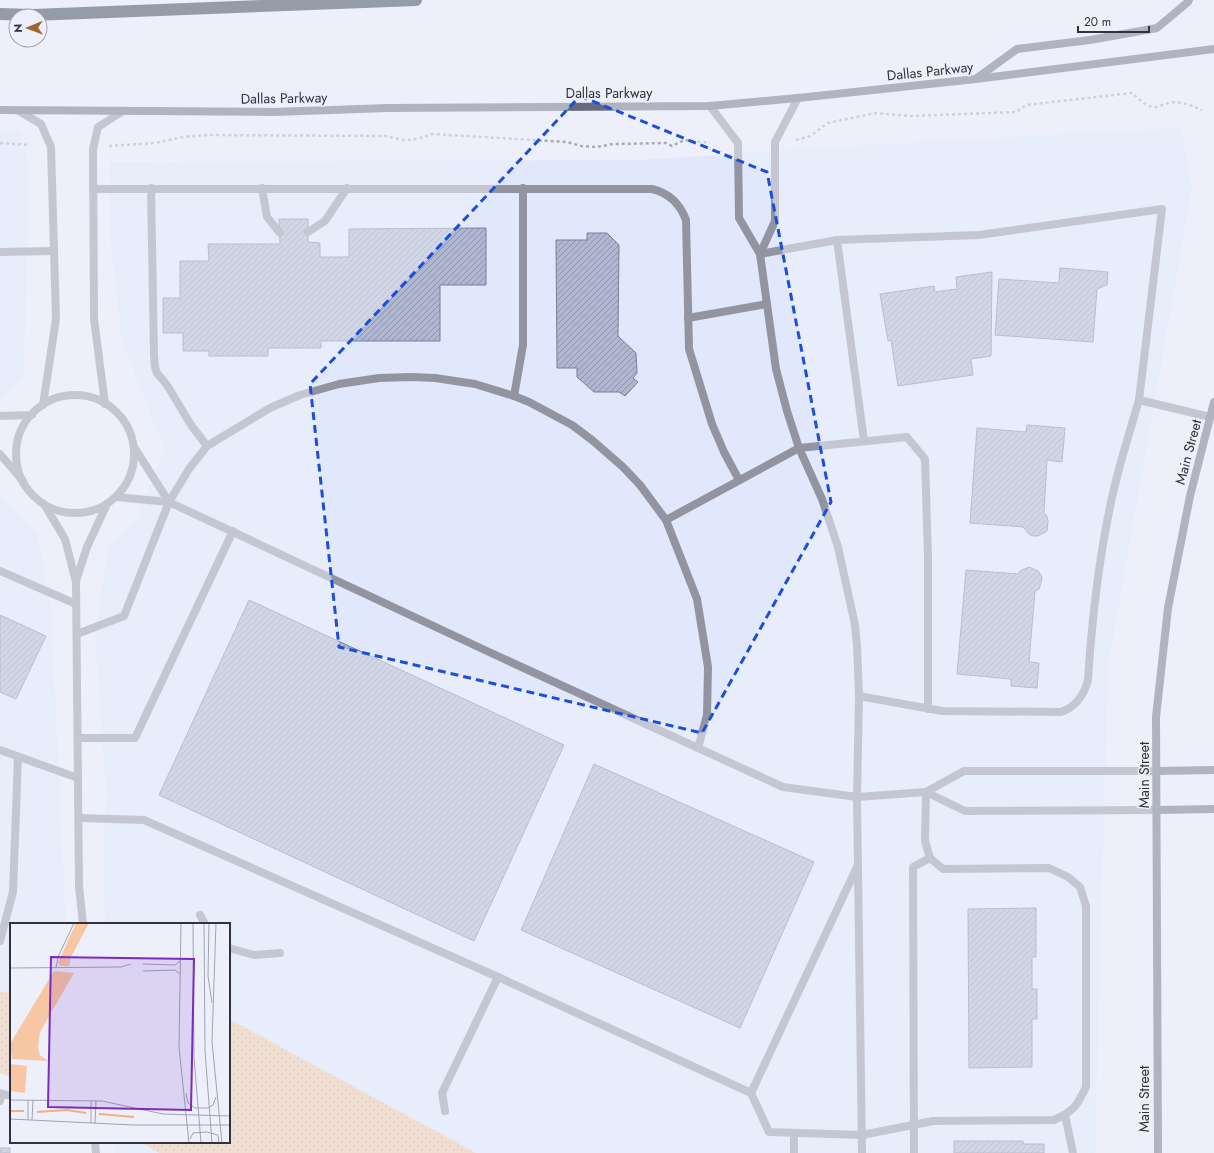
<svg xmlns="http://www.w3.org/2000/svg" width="1214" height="1153" font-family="Jost,sans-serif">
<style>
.built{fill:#e2e8fc}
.grass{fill:url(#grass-dots)}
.building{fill:url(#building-hatch);stroke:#798098}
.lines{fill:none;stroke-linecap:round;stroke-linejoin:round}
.path{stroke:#a7aab5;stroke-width:2.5;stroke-dasharray:3 3;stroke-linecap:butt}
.service{stroke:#9295a1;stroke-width:8}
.minor{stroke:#9295a1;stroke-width:8}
.secondary{stroke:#666a7a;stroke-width:8}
.motorway{stroke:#2e3348;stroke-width:12}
.marked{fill:none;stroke:#1d4ed8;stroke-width:3;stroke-dasharray:8 5;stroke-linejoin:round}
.labels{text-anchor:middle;stroke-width:3;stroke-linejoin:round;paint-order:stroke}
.street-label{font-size:14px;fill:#30323d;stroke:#edf0fb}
.inset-river{fill:none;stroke:#f0b17f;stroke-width:2}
.inset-road{fill:none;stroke:#a1a4af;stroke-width:1}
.view{fill:#7b2cbf;fill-opacity:0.15;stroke:#7b2cbf;stroke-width:2}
.inset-edge{fill:none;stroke:#30323d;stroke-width:2}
</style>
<defs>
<pattern id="grass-dots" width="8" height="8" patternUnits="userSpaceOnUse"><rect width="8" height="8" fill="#f7c7a3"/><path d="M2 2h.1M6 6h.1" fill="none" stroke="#d4ab8d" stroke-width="1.8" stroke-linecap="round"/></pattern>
<pattern id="building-hatch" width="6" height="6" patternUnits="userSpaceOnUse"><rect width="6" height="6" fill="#afb6cf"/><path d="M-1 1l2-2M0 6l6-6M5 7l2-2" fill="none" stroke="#8f95a9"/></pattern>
</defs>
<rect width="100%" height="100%" fill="#edf0fb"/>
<g class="built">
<path d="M1181,128L1192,189L1108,666L1095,1153H476L229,1019V924H105L104,848L106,792L95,639L108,545L137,519L164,449L122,340L111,250L110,162L639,160L870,145Z"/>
<path d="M0,132H20L29,165L24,373L3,399H0Z"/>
<path d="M0,496L38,536L51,610L66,924H11V993L0,991Z"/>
<path d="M114,1142H140L159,1153H114Z"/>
</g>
<g class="grass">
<path d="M0,991L11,993V1077L0,1073Z"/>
<path d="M229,1019L476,1153H159L140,1142H229Z"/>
</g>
<g class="building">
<path d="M279,219H308V242L320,243V257H349V229L486,228V285H440V341H321V348H268V356H209V351H183V333H163V298H180V261H209L208,244H280Z"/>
<path d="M587,233H607L619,245L618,336L636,353L637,373L633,378L638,382L625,396L619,392H594L577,377V368H557L556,240H587Z"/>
<path d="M1060,268L1108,272L1107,285L1097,289L1093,342L995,335L999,279L1059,283Z"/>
<path d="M992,272L991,356L971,359L973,375L898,386L891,340L888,341L880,294L934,286L935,292L957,289L956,277Z"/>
<path d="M1027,425L1065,428L1062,462L1047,460L1044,513L1047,516L1048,521L1047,531L1038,536H1033L1029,534L1023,527L970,523L977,428L1026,432Z"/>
<path d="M1029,567L1038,571L1041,575L1042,579L1039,589L1035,591L1029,662L1039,663L1037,688L1011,686V679L957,674L966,570L1018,574L1020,571Z"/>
<path d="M249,600L564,745L474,941L159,795Z"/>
<path d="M0,615L46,636L16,699L0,692Z"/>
<path d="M594,764L814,862L740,1028L521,930Z"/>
<path d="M1036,908V957H1032V989H1037V1019H1032V1067L969,1068L968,909Z"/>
<path d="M954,1141H1023V1144H1044V1153H954Z"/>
<rect x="0" y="1148" width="10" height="5"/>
</g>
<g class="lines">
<g class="path">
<path d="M796,140L810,136L828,123L875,113L910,116L1016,112L1026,105L1132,93C1138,98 1145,106 1153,107C1158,108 1163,104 1168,103C1180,100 1192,106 1202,110"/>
<path d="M0,143L29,145"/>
<path d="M109,146L155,143L183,137L208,135L388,136C406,143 415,140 432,134L567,142L581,146L597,147L613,144L666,143L672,146L685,140L710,143"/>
</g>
<g class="service">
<path d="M710,106L738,143L739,218L760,254L776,369L787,411L799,448L822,499L838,547L855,625L857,646L859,696L857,797L862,1153"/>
<path d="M151,188L154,355L155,367L157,373L167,385L191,425L207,446"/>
<path d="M262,188L267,217L280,233"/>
<path d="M93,189H652C669,193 680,204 686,220L689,349L712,424L724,452L739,480"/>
<path d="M308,232L325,221L347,188"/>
<path d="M837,240L979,235L1162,209L1139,400"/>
<path d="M0,252L54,251"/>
<path d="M760,254L837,240L864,441"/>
<path d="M760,254L775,221V142L798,98"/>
<path d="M688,318L767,304"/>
<path d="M514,396L523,345V188"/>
<path d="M0,416L32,415"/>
<path d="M134,447L169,502"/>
<path d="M0,454L23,481"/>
<path d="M116,497L169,502L489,652L783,787L857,797L926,792L964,771H1157"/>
<path d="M666,520L799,448L907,437L925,459L928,557V709"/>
<path d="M0,571L76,604"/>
<path d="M77,634L124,616L169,502L189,469L207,446L270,408L300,395L339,384L379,378L411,377L435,378L475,384L514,396L529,402L572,425L592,440L623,467L640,485L666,520L697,599L708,667L707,715L698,748"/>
<path d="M859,696L942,711L1061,712C1076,707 1084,695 1088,680C1092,617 1099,555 1113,493C1120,462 1130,431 1139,400L1210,417"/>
<path d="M78,738H135L233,531"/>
<path d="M0,750L78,778"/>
<path d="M926,792L965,811L1157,810"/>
<path d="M79,818L144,820L498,977L751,1093L769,1132L862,1135L933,1121L1054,1120C1074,1111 1077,1106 1086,1087V906L1080,887L1068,877L1049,868L943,869L930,858L925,841L926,792"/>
<path d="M200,915L205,924"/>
<path d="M0,941L13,892L18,757"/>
<path d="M229,948L254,955L280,953"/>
<path d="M751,1093L857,867"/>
<path d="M0,1101L2,1094"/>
<path d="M445,1111L442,1093L498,977"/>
<path d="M1065,1115L1073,1153"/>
<path d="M794,1153V1133"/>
<path d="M914,1153L913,867L930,858"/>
</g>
<g class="minor">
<path d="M19,111L41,124L51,147L56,319L43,405"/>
<circle cx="75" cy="454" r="59"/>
<path d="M105,404L94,319L93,149L98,127L123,111"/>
<path d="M44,504L65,539L76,582L79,886L83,924"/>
<path d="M76,581L87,547L107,504"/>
<path d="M0,1093L11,1096"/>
<path d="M95,1142L96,1153"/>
</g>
<g class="secondary">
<path d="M977,78L1017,49L1090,40L1157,28L1188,2L1189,0"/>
<path d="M0,110L274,112L388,108L710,106L798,98L976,79L1214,49"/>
<path d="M1157,771L1214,770"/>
<path d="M1157,810L1214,809"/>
<path d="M1158,1153L1156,717L1168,608L1190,496L1214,402"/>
</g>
<path class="motorway" d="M0,14L33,15L416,0"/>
</g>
<path d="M0 0H1214V1153H0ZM580,96L767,172L831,502L702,733L339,647L310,384Z" fill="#edf0fb" fill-opacity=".55" fill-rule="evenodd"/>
<path class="marked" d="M580,96L767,172L831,502L702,733L339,647L310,384Z"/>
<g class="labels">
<g class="street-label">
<text transform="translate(930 71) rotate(-6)" y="5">Dallas Parkway</text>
<text x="609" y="98">Dallas Parkway</text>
<text transform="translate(284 98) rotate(-1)" y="5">Dallas Parkway</text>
<text transform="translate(1188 452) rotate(-75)" y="5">Main Street</text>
<text transform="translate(1144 775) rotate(-90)" y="5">Main Street</text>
<text transform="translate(1144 1099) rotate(-90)" y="5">Main Street</text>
</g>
</g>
<g transform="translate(10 923)">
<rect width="220" height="220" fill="#edf0fb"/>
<path d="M66,0H79L61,34L59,43H50L48,40ZM44,48L64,50L30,109L28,124L30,132L38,138L2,136L0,121ZM0,141L17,143L15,170L0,168Z" fill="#f7c7a3"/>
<path class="inset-river" d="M0,188H14M27,189L57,187L76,190M89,191L124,194"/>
<path class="inset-road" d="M171,0L169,124L179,220M183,0L184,134L191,220M194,0L195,128L202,220M199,0L198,53L202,80M206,0L202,119L212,220M133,41L165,42L170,38M0,45L111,44L121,41M46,45L48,34L64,0M133,48L165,47L170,51M176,170L178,180L185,185H198L203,182L206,174M0,177L92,178L153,191L220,193M81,178V200M0,196L123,202H220M18,197V177M22,197L23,177M85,201L86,178M180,216L183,210L197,209L208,212L209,220"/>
<path class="view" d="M41,34L184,36L181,187L38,184Z"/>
<rect width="220" height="220" class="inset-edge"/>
</g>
<g transform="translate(28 28) rotate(269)"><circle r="19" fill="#edf0fb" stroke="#a1a4af"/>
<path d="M0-3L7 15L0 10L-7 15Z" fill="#a2622a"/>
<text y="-6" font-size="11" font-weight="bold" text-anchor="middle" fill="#30323d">N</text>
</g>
<path d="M1078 26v6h71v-6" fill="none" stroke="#30323d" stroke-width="2"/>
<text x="1084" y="26" font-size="12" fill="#30323d" stroke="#edf0fb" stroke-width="3" paint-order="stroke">20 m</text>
</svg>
